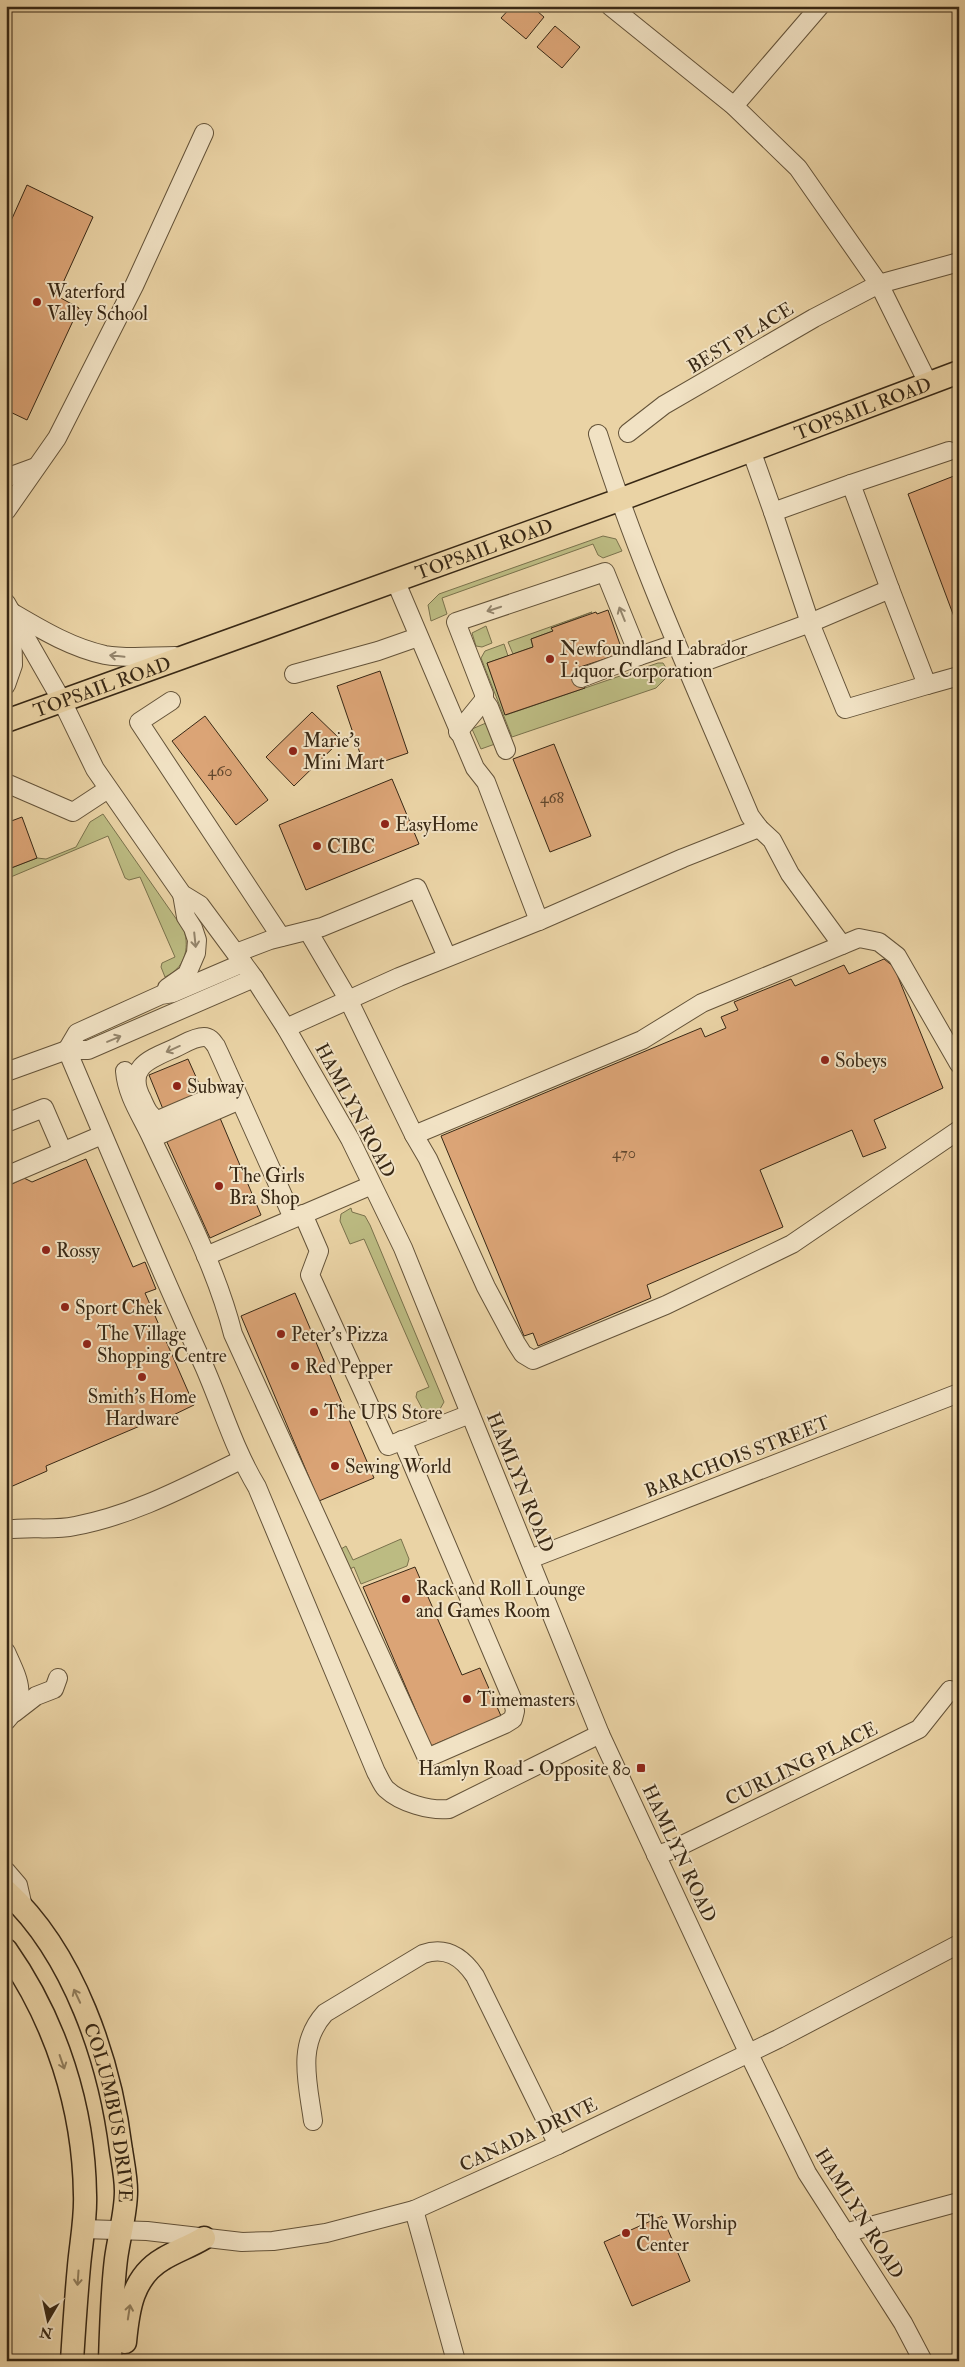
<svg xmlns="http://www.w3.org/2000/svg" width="965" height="2367" font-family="'IM FELL Double Pica',serif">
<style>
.green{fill:#bcbb82;stroke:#7a724c}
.building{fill:#dba476;stroke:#382815}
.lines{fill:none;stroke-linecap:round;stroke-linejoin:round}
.minor-casing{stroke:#645339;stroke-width:20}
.major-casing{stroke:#382815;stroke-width:25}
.minor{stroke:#f1e2c4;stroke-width:18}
.major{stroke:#ead3a5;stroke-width:22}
.oneway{stroke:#94856c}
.oneway2{stroke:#917e5d}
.poi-dot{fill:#8f2418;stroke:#f1e2c4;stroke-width:2}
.labels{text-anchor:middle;stroke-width:4;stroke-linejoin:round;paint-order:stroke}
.number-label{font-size:16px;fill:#61472d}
.poi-label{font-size:19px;fill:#382815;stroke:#f1e2c4;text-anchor:start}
.street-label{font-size:19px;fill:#382815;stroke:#f1e2c4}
</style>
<rect width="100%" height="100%" fill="#ead3a5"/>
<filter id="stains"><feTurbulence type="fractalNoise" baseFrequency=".004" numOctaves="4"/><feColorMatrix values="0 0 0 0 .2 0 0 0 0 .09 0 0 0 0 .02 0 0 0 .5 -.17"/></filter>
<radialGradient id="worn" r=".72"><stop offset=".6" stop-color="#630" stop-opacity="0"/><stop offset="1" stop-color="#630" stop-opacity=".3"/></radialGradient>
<g class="green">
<path d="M603,536L616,539L622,551L603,558L598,555L593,544L442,598L447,614L431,621L428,605L439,594Z"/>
<path d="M592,612L552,628L553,631L531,639L533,647L513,654L508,642Z"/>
<path d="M486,626L492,643L482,647L476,646L472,633Z"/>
<path d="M504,644L508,656L487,663L506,715L658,663H663L668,671L666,678L656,688L512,737L481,658L485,651Z"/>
<path d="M486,723L495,744L481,749L472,729Z"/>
<path d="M103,814L184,930C190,949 184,969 165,977L161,967L162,963L175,957L140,877L129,880L125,878L108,836L6,879V870L37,858L46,859L76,847L90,822Z"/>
<path d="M351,1208L352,1212L365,1216L370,1225L444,1402L440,1409L425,1414L416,1397L417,1392L429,1387L364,1239L350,1244L340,1221L341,1214Z"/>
<path d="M401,1539L409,1559L407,1566L361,1584L354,1567L350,1569L340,1553L341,1549L346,1546L353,1560Z"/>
</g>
<g class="building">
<path d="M512,6H531L544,17L526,39L501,18Z"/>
<path d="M555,26L580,47L562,68L537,47Z"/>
<path d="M27,185L93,217L57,296L79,308L27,420L6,410V232Z"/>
<path d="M959,474V630L908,494Z"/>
<path d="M608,610L623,653L577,668L585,688L505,715L487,663L533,647L531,639L553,631L551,628L596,612L597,614Z"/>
<path d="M380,671L408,753L365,768L337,686Z"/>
<path d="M312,712L341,740L294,786L266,757Z"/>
<path d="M205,716L268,800L236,825L172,741Z"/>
<path d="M554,744L591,836L550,852L513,759Z"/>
<path d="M392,779L419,844L306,890L279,825Z"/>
<path d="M22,817L37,858L6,870V823Z"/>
<path d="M884,959L894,967L943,1088L874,1120L886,1148L863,1157L852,1130L760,1170L783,1227L647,1285L651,1298L538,1346L533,1333L524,1336L441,1136L701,1028L705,1037L726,1028L721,1017L738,1010L734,1002L791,979L795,986L844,965L849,974Z"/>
<path d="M188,1059L205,1097L165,1114L149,1075Z"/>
<path d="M220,1118L261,1215L210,1238L166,1140Z"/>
<path d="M86,1159L133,1267L145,1262L156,1289L145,1293L194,1405L163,1420L161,1417L46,1466L47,1471L8,1488L6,1494V1187L24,1178L32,1182Z"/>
<path d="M295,1293L374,1478L319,1501L241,1316Z"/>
<path d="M415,1567L462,1675L480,1668L501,1716L431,1746L363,1587Z"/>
<path d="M662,2216L690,2281L632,2306L604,2242Z"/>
</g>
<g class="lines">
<g class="minor-casing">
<g id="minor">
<path d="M610,6L734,106L798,168L879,284L928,383"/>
<path d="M734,106L820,6"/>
<path d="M628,433L664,405L814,318L879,284L959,262"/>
<path d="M598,434C639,565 697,690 750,816L759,828L772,840L790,874L842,945"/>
<path d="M751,450L773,512L851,484"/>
<path d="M6,478L36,467"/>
<path d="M6,511L57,438L134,286L204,133"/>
<path d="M773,512L810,623L845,709L927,685"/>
<path d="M395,580L475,768L486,782L539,921"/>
<path d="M890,589L851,484L949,451"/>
<path d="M6,603L62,701L95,769L175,884L182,894L200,905L254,978L286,1028L350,1139L403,1248L600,1734L748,2052L807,2173L903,2323L923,2361"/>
<path d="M13,613C42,630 72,648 105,655C127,659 152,656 175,656"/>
<path d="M687,668L810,623L890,589L927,685L959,676"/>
<path d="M294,674L378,651L418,637"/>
<path d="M581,678L639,656"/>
<path d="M6,685L13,665L12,618"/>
<path d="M484,700L489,707L506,750"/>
<path d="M171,701L139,722L281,937"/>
<path d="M458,732L484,700V694L456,622L605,572L639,656L675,644"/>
<path d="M6,783L73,812L108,789"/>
<path d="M308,931L348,999L414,1135L642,1040L702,1003L859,938L879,942L897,956L959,1064"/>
<path d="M236,953L270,940L322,927L417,888L447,957"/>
<path d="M167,988L187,974L196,953L197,940L193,928L186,917L182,894"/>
<path d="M286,1028L399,977L539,921L683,858L759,828"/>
<path d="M67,1050C112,1156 156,1261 204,1366C222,1407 234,1449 257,1487L376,1772C379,1777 382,1785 386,1789C401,1803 430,1811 449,1809L600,1734"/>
<path d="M67,1050L77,1033L161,995L173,993L243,963"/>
<path d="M125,1071C127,1097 143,1118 153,1141C182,1204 216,1267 233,1334L427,1758L505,1724L513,1719L515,1711L513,1701L402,1440"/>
<path d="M6,1072L67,1050H88L254,978"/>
<path d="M235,1087L158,1120C149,1116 146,1108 142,1099C125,1067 150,1059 175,1048C184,1044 194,1037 204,1037C210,1037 213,1042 216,1046L293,1218"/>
<path d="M6,1123L44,1108L63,1152"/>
<path d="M414,1135L428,1159L486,1287L516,1343L523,1354L533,1360L666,1305L792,1244L959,1130"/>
<path d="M152,1138L240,1100"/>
<path d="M6,1176L102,1135"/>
<path d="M303,1214L319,1251L310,1275L388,1446L470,1414"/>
<path d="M206,1256L372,1185"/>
<path d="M6,1530C29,1526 52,1531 75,1526C134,1515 187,1486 241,1460"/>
<path d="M530,1559L959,1393"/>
<path d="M6,1652C18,1679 29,1696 6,1721"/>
<path d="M14,1713L36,1696L54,1689L58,1678"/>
<path d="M656,1855L672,1850L919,1729L950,1690"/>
<path d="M6,1871L18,1885L23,1907"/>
<path d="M313,2121C308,2083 296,2045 325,2013L423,1954C446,1946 462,1957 475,1976L558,2145"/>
<path d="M414,2210L456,2361"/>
<path d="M83,2229L147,2231L242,2242L273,2241L326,2233L414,2210L558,2145L778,2039L959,1944"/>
<path d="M845,2233L959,2202"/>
</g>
</g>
<g class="major-casing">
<g id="major">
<path id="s1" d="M6,721L619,500L959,372"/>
<path id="s2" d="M6,1891C74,1953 110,2061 121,2150C123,2163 126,2178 126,2191C126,2214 119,2236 116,2259C112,2292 111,2327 110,2361"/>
<path d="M6,1950C56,2021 84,2108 85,2195C86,2218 81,2243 79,2266C76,2298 74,2329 72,2361"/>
<path d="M125,2342C128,2310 132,2277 163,2259C176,2251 191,2246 204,2238"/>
</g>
</g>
<use href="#minor" class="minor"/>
<use href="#major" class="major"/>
</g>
<defs><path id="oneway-shaft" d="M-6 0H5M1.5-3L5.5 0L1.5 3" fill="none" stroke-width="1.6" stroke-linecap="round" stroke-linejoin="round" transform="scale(1.25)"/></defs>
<g class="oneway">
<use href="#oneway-shaft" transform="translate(494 609) rotate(162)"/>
<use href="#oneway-shaft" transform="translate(622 614) rotate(-112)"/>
<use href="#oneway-shaft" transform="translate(117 656) rotate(-174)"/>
<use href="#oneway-shaft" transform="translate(195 940) rotate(84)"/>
<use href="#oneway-shaft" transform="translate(114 1039) rotate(-23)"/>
<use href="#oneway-shaft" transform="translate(173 1049) rotate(156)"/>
</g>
<g class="oneway2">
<use href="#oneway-shaft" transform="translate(77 1996) rotate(-115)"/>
<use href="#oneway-shaft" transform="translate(62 2062) rotate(71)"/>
<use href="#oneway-shaft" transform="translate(78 2278) rotate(94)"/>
<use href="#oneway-shaft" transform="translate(129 2312) rotate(-81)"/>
</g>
<g class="poi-dot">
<circle cx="37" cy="302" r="5"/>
<circle cx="550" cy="659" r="5"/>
<circle cx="293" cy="751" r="5"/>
<circle cx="385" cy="824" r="5"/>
<circle cx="317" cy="846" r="5"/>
<circle cx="825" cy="1060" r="5"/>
<circle cx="177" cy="1086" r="5"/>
<circle cx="219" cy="1186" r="5"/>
<circle cx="46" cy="1250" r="5"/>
<circle cx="65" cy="1307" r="5"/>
<circle cx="281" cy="1334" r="5"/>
<circle cx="87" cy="1344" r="5"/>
<circle cx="295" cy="1366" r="5"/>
<circle cx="142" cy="1377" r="5"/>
<circle cx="314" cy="1412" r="5"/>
<circle cx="335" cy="1466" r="5"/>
<circle cx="406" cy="1599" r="5"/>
<circle cx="467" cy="1699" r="5"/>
<rect x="636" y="1763" width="10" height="10" rx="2.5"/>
<circle cx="626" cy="2233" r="5"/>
</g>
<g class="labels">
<g class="number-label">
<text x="220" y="776">460</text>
<text x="552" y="803">468</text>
<text x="624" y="1158">470</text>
</g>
<g class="poi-label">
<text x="47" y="298">Waterford<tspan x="47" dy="22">Valley School</tspan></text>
<text x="560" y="655">Newfoundland Labrador<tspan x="560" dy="22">Liquor Corporation</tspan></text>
<text x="303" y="747">Marie's<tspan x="303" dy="22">Mini Mart</tspan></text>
<text x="395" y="831">EasyHome</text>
<text x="327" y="853">CIBC</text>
<text x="835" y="1067">Sobeys</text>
<text x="187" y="1093">Subway</text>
<text x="229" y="1182">The Girls<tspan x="229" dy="22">Bra Shop</tspan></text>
<text x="56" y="1257">Rossy</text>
<text x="75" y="1314">Sport Chek</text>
<text x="97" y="1340">The Village<tspan x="97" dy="22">Shopping Centre</tspan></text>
<text x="291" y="1341">Peter's Pizza</text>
<text x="305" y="1373">Red Pepper</text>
<text x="142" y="1403" text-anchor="middle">Smith's Home<tspan x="142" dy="22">Hardware</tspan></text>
<text x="324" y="1419">The UPS Store</text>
<text x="345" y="1473">Sewing World</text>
<text x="416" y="1595">Rack and Roll Lounge<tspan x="416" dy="22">and Games Room</tspan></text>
<text x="477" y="1706">Timemasters</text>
<text x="631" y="1775" text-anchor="end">Hamlyn Road - Opposite 80</text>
<text x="636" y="2229">The Worship<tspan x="636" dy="22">Center</tspan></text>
</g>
<g class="street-label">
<text transform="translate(740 337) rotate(-31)" y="7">BEST PLACE</text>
<text dy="7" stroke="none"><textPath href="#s1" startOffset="912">TOPSAIL ROAD</textPath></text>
<text dy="7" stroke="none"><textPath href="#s1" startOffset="508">TOPSAIL ROAD</textPath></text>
<text dy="7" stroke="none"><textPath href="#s1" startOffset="102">TOPSAIL ROAD</textPath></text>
<text transform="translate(356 1110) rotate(62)" y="7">HAMLYN ROAD</text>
<text transform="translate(737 1456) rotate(-21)" y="7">BARACHOIS STREET</text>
<text transform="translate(521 1482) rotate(68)" y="7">HAMLYN ROAD</text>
<text transform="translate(801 1763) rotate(-26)" y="7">CURLING PLACE</text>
<text transform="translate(680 1853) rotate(65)" y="7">HAMLYN ROAD</text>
<text dy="7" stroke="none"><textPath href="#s2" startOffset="250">COLUMBUS DRIVE</textPath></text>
<text transform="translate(528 2134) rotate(-25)" y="7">CANADA DRIVE</text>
<text transform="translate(860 2213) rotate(58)" y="7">HAMLYN ROAD</text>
</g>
</g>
<rect width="965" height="2367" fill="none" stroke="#ead3a5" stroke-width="25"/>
<rect x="8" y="8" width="950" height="2352" fill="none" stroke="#382815" stroke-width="2.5"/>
<rect x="12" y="12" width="940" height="2342" fill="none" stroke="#382815"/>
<g transform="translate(48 2320) rotate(189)" stroke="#f1e2c4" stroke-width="4" paint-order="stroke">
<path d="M0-4L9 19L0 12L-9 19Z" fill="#382815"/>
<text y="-8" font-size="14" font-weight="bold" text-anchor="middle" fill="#382815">N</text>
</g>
<rect width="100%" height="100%" filter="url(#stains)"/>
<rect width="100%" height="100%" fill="url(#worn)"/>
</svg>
